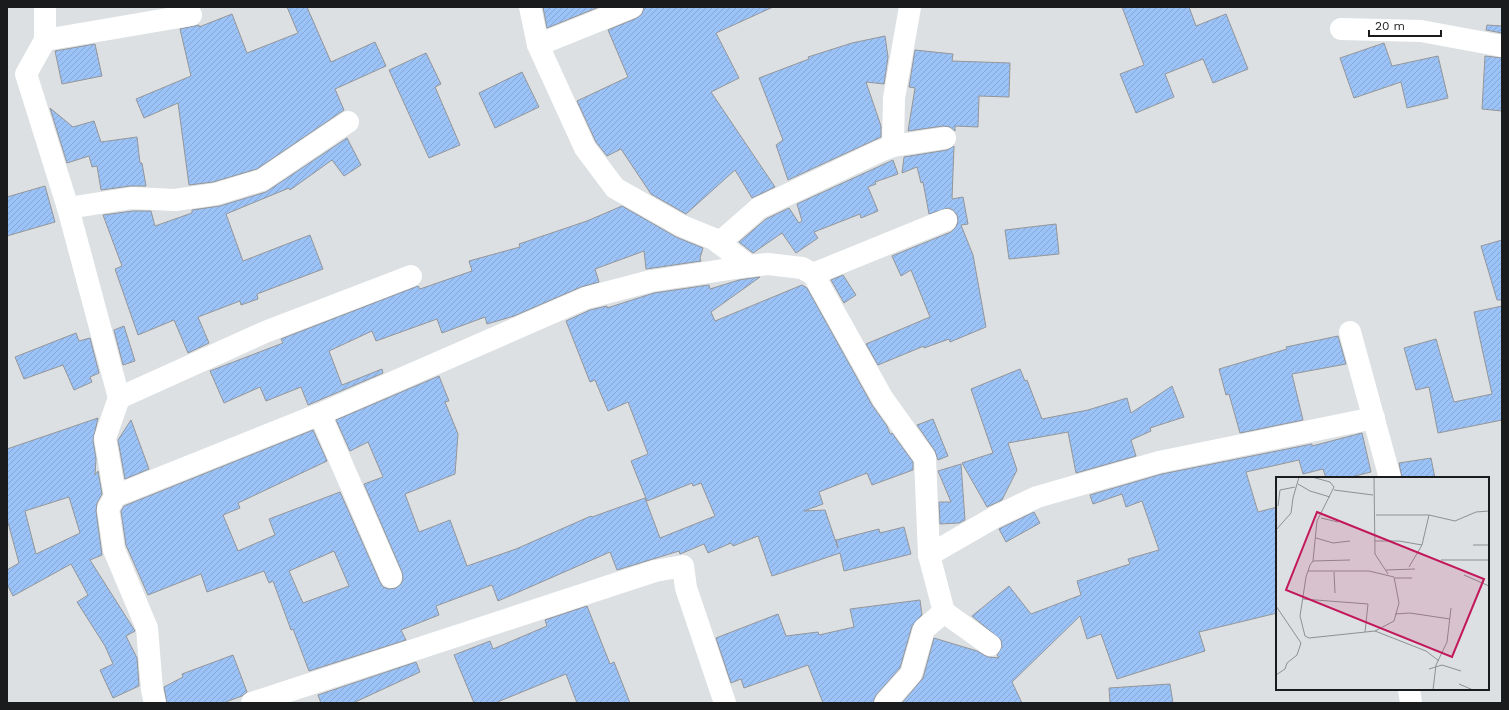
<svg xmlns="http://www.w3.org/2000/svg" width="1509" height="710" font-family="'Work Sans',sans-serif">
<style>
.building{fill:url(#building-hatch);stroke:#949699;fill-rule:evenodd}
.lines{fill:none;stroke-linecap:round;stroke-linejoin:round}
.street{stroke:#fff;stroke-width:22}
.inset-road{fill:none;stroke:#8e9193;stroke-width:1}
.view{fill:#c2185b;fill-opacity:0.15;stroke:#c2185b;stroke-width:2}
.inset-edge{fill:none;stroke:#1a1b1c;stroke-width:2}
</style>
<defs>
<pattern id="building-hatch" width="6" height="6" patternUnits="userSpaceOnUse"><rect width="6" height="6" fill="#9cc3f8"/><path d="M-1 1l2-2M0 6l6-6M5 7l2-2" fill="none" stroke="#86a7d4"/></pattern>
</defs>
<rect width="100%" height="100%" fill="#dce0e2"/>
<g class="building">
<path d="M287,7H307L331,62L375,42L386,66L335,89L344,110L257,169L213,182L189,185L178,103L144,118L136,99L191,76L180,29L199,25V27L232,14L247,53L298,33Z"/>
<path d="M543,7H599L547,28Z"/>
<path d="M644,7H773L716,33L739,78L711,92L775,187L752,198L735,170L686,214L651,194L621,149L607,156L596,142L577,101L628,77L608,30L637,18L642,14Z"/>
<path d="M1122,7H1189L1196,26L1226,14L1248,69L1213,83L1203,59L1165,74L1174,97L1136,113L1120,74L1144,65Z"/>
<path d="M1487,25L1502,26V33L1486,30Z"/>
<path d="M885,36L888,57L884,84L866,82L881,126V137L788,180L776,145L783,140L759,78L809,59L808,57L852,43Z"/>
<path d="M1384,43L1392,66L1438,56L1448,98L1407,108L1401,82L1354,98L1340,58Z"/>
<path d="M95,44L102,76L62,84L55,51Z"/>
<path d="M915,50L953,54L952,61L1010,63L1009,97L979,96L978,127L955,126V131L950,127L943,126L908,131L915,88L909,87Z"/>
<path d="M426,53L441,84L435,87L460,145L429,158L389,70Z"/>
<path d="M1485,56L1502,58V111L1482,109Z"/>
<path d="M522,72L539,107L495,128L479,93Z"/>
<path d="M50,108L73,127L94,121L101,142L137,137L140,163H142L146,186H130L101,190L97,166L92,167L89,156L67,163Z"/>
<path d="M347,138L361,165L344,176L332,160L290,190L289,188L226,214L243,261L310,235L323,269L257,294L258,299L241,305L240,301L198,317L209,343L188,353L174,320L138,335L115,269L122,266L103,215L133,211H151L155,226L192,213V210L220,206L266,192Z"/>
<path d="M954,146L952,199L963,197L968,224L961,225L973,255L986,327L950,342L949,339L924,348V346L878,365L866,344L930,317L911,270L901,276L892,256L951,232L956,227L958,221L957,215L953,210L948,208L929,214L923,182L921,183L917,167L902,173L904,157L947,150Z"/>
<path d="M893,160L898,174L875,182L876,184L868,187L878,211L861,218L860,214L814,232L818,238L796,253L782,233L753,253L739,242L766,219L789,208L799,223L802,221L797,204Z"/>
<path d="M45,186L55,222L7,236V197Z"/>
<path d="M622,206L676,237L703,248L700,258L701,261L646,269L644,251L595,269L599,282L581,287L514,316L487,324L485,317L442,333L437,319L376,341L372,331L329,351L342,385L382,369L383,373L308,405L301,387L266,401L260,387L224,403L210,371L283,343L281,339L418,286L420,289L472,271L469,261L520,247L519,244L587,221Z"/>
<path d="M1056,224L1059,254L1009,259L1005,230Z"/>
<path d="M1502,240V300H1497L1481,246Z"/>
<path d="M843,275L856,295L844,303L831,280Z"/>
<path d="M760,277L711,312L715,321L802,285L807,288L872,405L887,426L890,434L892,433L913,462V470L872,485L867,473L819,492L823,504L804,511L825,510L838,548L836,540L879,529L880,533L904,527L911,554L844,571L840,553L772,576L758,536L733,546L731,543L708,553L704,544L680,554L679,551L617,570L610,552L498,601L492,585L436,606L439,615L401,630L406,640L309,671L293,629L291,630L273,581L269,583L264,571L207,592L201,574L148,595L126,545L121,511L124,506L313,430L327,461L238,503L240,508L223,515L238,551L275,535L269,519L340,492L380,582L383,587L389,589L396,588L401,584L403,579L402,572L364,484L383,477L368,442L350,451L336,420L439,376L449,401L445,402L458,434L455,474L405,494L419,532L450,520L467,566L516,549L591,516L592,517L645,498L660,538L715,516L701,483L693,486L692,483L647,501L631,461L648,454L628,402L608,411L595,380L590,382L566,321L590,310L607,306V308L654,293L709,285L710,289L739,280ZM334,551L349,586L303,603L289,571Z"/>
<path d="M1502,306V420L1438,433L1429,387L1416,390L1404,348L1436,339L1454,402L1492,394L1474,312Z"/>
<path d="M124,326L135,361L123,365L114,330Z"/>
<path d="M76,333L79,341L90,338L99,373L90,377L92,382L74,390L63,365L24,379L15,357Z"/>
<path d="M1338,336L1346,364L1292,374L1303,420L1240,433L1229,394L1226,395L1219,369L1287,349L1286,347Z"/>
<path d="M1020,369L1025,381L1027,380L1042,419L1088,410L1127,398L1131,413L1172,386L1184,417L1150,428L1151,431L1131,440L1136,456L1076,473L1068,432L1008,443L1017,470L1002,500L987,507L962,463L993,453L971,389Z"/>
<path d="M98,418L93,440L96,459L95,475L98,471L102,494L97,503L96,511L102,555L90,560L135,631L126,636L137,658L139,686L113,698L100,670L113,664L105,646L77,602L88,595L71,564L13,596L7,584V570L19,563L7,519V449ZM69,497L80,533L36,554L25,511Z"/>
<path d="M933,419L948,456L938,460L935,451L917,425Z"/>
<path d="M131,420L149,469L125,479L118,440Z"/>
<path d="M1362,433L1371,472L1347,478H1326L1323,469L1303,474L1299,460L1246,472L1258,512L1277,507V613L1199,632L1205,651L1117,679L1101,634L1087,639L1080,616L1012,682L1022,703H902L923,678L934,638L977,651L988,657L999,658L997,655L1002,647L1001,640L972,616L1009,586L1031,614L1081,595L1077,581L1130,564L1128,559L1159,550L1142,501L1126,507L1122,494L1093,504L1090,495L1162,474L1312,444V446Z"/>
<path d="M1431,458L1435,478H1402L1399,463Z"/>
<path d="M961,464L965,520L959,523L940,524L939,502H951L938,471Z"/>
<path d="M1034,512L1040,523L1006,542L999,529Z"/>
<path d="M920,600L922,615L912,626L900,668L876,695L873,703H823L808,665L744,688L741,679L731,683L716,638L778,614L786,636L818,632L819,635L854,627L850,609Z"/>
<path d="M587,606L610,664L614,662L630,703H577L566,674L495,703H474L454,655L490,641L493,649L547,626L545,620Z"/>
<path d="M233,655L247,692L242,696L223,703H167L164,687L183,677L182,674Z"/>
<path d="M416,662L420,672L353,703H321L318,695Z"/>
<path d="M1170,684L1173,703H1110L1109,688Z"/>
</g>
<g class="lines">
<g class="street">
<path d="M45,7V40L26,74L68,208L119,398L105,438L115,496L108,509L114,550L147,628L152,690L155,703"/>
<path d="M530,7L538,45L585,148L615,188L682,226L714,239L749,266"/>
<path d="M1341,29L1421,31L1502,46"/>
<path d="M45,40L191,15"/>
<path d="M538,45L632,7"/>
<path d="M893,146L894,98L910,7"/>
<path d="M68,208L132,198L175,200L216,194L262,180L348,122"/>
<path d="M719,243L759,208L880,151L893,146L945,138"/>
<path d="M813,274L946,220"/>
<path d="M1350,332L1390,478"/>
<path d="M119,398L265,332L411,276"/>
<path d="M320,414L391,577"/>
<path d="M115,496L320,414L586,298L651,281L749,266L768,264L802,268L813,274L883,399L925,458L929,555L944,612L924,629L911,674L885,703"/>
<path d="M929,555L995,517L1037,497L1159,462L1374,418"/>
<path d="M944,612L990,645"/>
<path d="M1409,689L1411,703"/>
<path d="M252,703L655,571L683,566L686,588L725,703"/>
</g>
</g>
<g transform="translate(1276 477)">
<rect width="213" height="213" fill="#dce0e2"/>
<path class="inset-road" d="M98,0L99,77L112,97M22,7L34,14L54,20M58,13L97,18M2,29L4,13L19,10M100,38H153L179,44L200,35L213,34M45,41L62,45M0,53L15,36L17,21L23,0M40,61L57,66L74,64M99,64H123L146,68M197,68H213M165,83H213M37,84L74,83M133,90L146,68L153,38M110,93L139,92M32,94H93L118,100L123,126L118,144L99,154L33,161L29,159L24,139L30,100L34,88L37,84L41,44L58,10L54,5L36,0M58,95L59,116M188,98L213,109M119,101H136M27,122L92,127L89,155M0,129L25,166L21,178L11,186L9,192L0,198M119,137L134,136L174,142M99,154L150,174L163,184M153,192L166,188L185,194M183,207L197,213M157,213L160,188L171,165L175,131"/>
<path class="view" d="M41,35L208,102L176,180L10,113Z"/>
<rect width="213" height="213" class="inset-edge"/>
</g>
<rect width="1509" height="710" fill="none" stroke="#1a1b1c" stroke-width="16"/>
<path d="M1369 30v6h72v-6" fill="none" stroke="#1a1b1c" stroke-width="2"/>
<text x="1375" y="30" font-size="12" fill="#1a1b1c" stroke="#ffffff" stroke-width="3" paint-order="stroke">20 m</text>
</svg>
